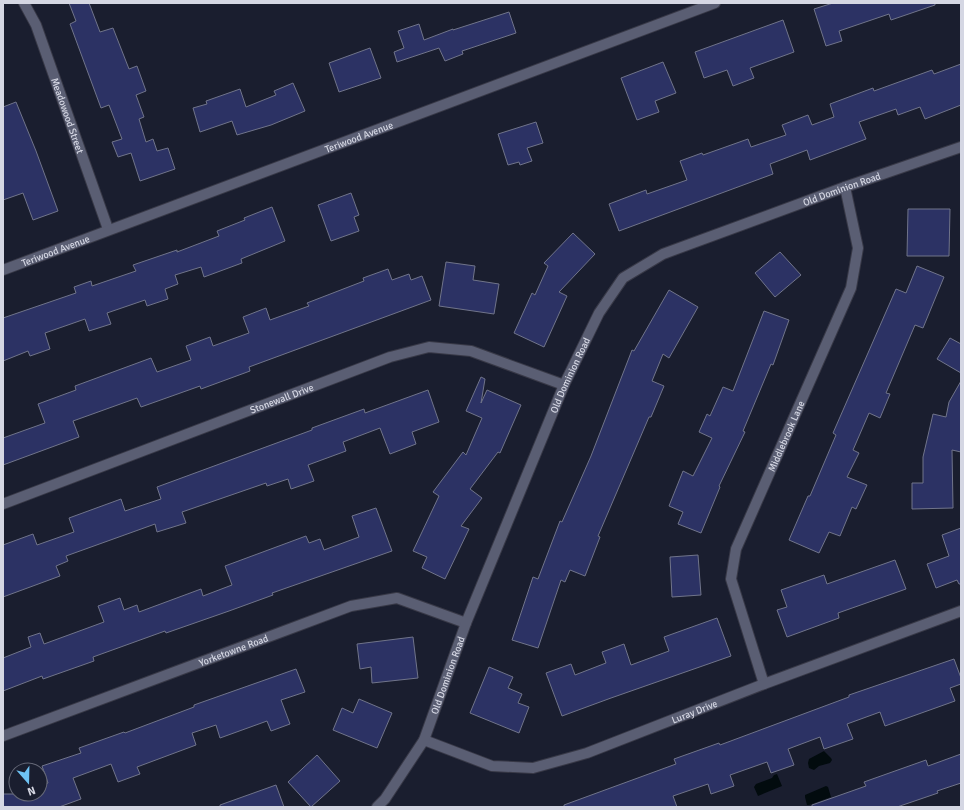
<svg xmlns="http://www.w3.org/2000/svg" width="964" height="810" font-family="Signika,sans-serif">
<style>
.water{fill:#020b0e}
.building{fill:#2c3264;stroke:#70748a}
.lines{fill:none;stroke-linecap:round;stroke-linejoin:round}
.street-casing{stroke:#383947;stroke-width:12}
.street{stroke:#5a5e73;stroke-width:10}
.labels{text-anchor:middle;stroke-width:4;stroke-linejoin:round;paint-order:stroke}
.street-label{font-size:10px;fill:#d5d7e3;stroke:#1a1e2f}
</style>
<rect width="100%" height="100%" fill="#1a1e2f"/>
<g class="water">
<path d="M824,751L831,758L832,760L830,763L819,766L814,770L809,768L808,763L809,759Z"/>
<path d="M777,774L782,786L758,796L754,787L756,784L772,778L774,775Z"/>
<path d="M826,786L828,787L831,797L809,805H807L805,797V795Z"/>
</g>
<g class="building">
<path d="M69,3H89L100,32L113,28L129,69L137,66L146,91L136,95L144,117L139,119L146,142L153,139L157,151L168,148L175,169L140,181L131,153L118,157L112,142L122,139L109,105L101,108L70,24L76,21Z"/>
<path d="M833,3H935V5L891,20L889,14L839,31L842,41L826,46L814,9Z"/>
<path d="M509,12L516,33L462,51L463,54L445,61L439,48L397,62L394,52L404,48L398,31L419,24L424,40L453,29V30Z"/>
<path d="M783,20L794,52L750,68L754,78L733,86L727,70L704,78L695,52Z"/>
<path d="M370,48L381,78L339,92L329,63Z"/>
<path d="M663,62L676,93L655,101L659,112L637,120L621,78Z"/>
<path d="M961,64V105L925,119L920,107L898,115L896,109L859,122L866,139L810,160L807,150L770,164L773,174L619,231L609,204L646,190L647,194L687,180L680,161L702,153L703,155L748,139L751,147L786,135L782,125L808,115L812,125L834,117L830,104L873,88L874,91L932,70L934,74Z"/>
<path d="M293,83L305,111L271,125L237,135L232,121L200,132L193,108L207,104L206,101L240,89L246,107L276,95L274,91Z"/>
<path d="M16,102L36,151L58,211L33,220L23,193L3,200V107Z"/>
<path d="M536,122L543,143L527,148L532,161L520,165L519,162L508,165L498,134Z"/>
<path d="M351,193L359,215L354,217L359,231L331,241L318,205Z"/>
<path d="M272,207L285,241L241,259L242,263L204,277L201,267L175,275L178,284L165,289L168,299L147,306L145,300L107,313L111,324L89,331L85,319L45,333L50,349L30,356L28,351L3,361V318L76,293L74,287L91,281L92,286L136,271L133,265L177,250V252L219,236L217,231L245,220L244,218Z"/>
<path d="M908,209H950L949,256H907Z"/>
<path d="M573,233L595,254L559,292L567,296L544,347L514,333L532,293L535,295L548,266L544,263Z"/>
<path d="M780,252L801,275L775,297L755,273Z"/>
<path d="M446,262L475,266L473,280L499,284L494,314L439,306Z"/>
<path d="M917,266L944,277L923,328L915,325L886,393L890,394L880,418L869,413L853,450L859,453L847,477L867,485L856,509L852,507L840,536L829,532L819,553L789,540L808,496H810L836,435L833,433L896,289L906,293Z"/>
<path d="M388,269L392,280L409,274L411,280L422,276L431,300L249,367L250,371L201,389L200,386L141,407L137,398L73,421L79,437L3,465V438L45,423L38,404L76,390L75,386L151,358L157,372L191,360L186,346L210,337L213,346L249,333L243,317L266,308L270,320L309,306L307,303L364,281L363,278Z"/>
<path d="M669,290L698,307L669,358L663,354L652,381L664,386L651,417H649L598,536L600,537L585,576L570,570L565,582L561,580L538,648L512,640L533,577L538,579L560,521L562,522L591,456L632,350L634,351Z"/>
<path d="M764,311L789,320L773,365L771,364L743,431L745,432L719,486L720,487L701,533L678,524L683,512L669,506L683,471L693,476L712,438L699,432L707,414L710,416L723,387L733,391Z"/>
<path d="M950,338L961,344V373L937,359Z"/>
<path d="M481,377L485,379L481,403L487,390L521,405L500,453L498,452L470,489L482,498L461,526L469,529L445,579L422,568L427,557L413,551L439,496L433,492L463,452L466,455L482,418L466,411Z"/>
<path d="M961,381V452L952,450L953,508L912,509V483H923V457L933,414L946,417L949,402Z"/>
<path d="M428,390L439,422L412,432L416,444L390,454L380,428L343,442L346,451L308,465L314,481L291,489L288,479L267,486L266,483L182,512L186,523L157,532L155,524L66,556L68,561L56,566L60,576L3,597V545L33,534L37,545L74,532L69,518L121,499L125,511L161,499L157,487L312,430V428L364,409L365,413Z"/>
<path d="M376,508L392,551L272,593L273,595L229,611L166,633L165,631L93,657L94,661L43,679L42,676L3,691V658L31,647L28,637L40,633L44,644L104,622L98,606L120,598L124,610L137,605L139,612L201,589L203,596L232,585L225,566L306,536L309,543L320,539L324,550L359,537L352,516Z"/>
<path d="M961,528V584H959L957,580L936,588L927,564L949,556L942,535Z"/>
<path d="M698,555L701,595L672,597L670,557Z"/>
<path d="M895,560L906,589L838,613L839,618L787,637L777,610L787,607L781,590L824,575L827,584Z"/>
<path d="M717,618L731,656L611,698L562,716L546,673L571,664L575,675L606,663L602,652L624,644L631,665L669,651L664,637Z"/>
<path d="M413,637L418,678L372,683L371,667L360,669L357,644Z"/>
<path d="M954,659L961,678V684L950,688L955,701L885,726L880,712L847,724L853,739L824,749L820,737L788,749L794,765L771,773L767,762L730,775L734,786L711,794L708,784L673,796L677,807H564V805L676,764L674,759L719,743L720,745L849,697V695Z"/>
<path d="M489,667L513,677L508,688L522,694L518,703L529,707L519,733L470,713Z"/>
<path d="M296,669L305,692L281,700L290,724L271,731L267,721L220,738L216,725L192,733L196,745L137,767L140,774L118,782L111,764L73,778L81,799L59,807H3V794H40V786L48,783L42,766L81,753L79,748L124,732L125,733L194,707V705Z"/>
<path d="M359,699L392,713L377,748L333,730L342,708L353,713Z"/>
<path d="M961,754V783L937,791L938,793L897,807H812V805L866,786L864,782L926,760L928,766Z"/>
<path d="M317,755L340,781L311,807L288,782Z"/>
<path d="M276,785L284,807H220V805Z"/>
</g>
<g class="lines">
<g class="street-casing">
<g id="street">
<path id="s1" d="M24,3L36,25L108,229"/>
<path id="s2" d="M3,270L715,3"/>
<path id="s3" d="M3,504L390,357L429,347L471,351L564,385"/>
<path id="s4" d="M764,684L731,579L736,549L851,288L858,248L845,187"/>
<path id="s5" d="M3,736L351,606L397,598L466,623"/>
<path id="s6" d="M424,740L492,766L533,768L587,753L764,684L961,611"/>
<path id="s7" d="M377,807L385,799L424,740L466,623L564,385L599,313L623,278L663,254L845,187L961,147"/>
</g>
</g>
<use href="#street" class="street"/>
</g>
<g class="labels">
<g class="street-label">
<text dy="4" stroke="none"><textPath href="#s1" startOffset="121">Meadowood Street</textPath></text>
<text dy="4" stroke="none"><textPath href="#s2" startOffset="380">Teriwood Avenue</textPath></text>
<text dy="4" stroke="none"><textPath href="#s7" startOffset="823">Old Dominion Road</textPath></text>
<text dy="4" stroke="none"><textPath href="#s2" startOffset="56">Teriwood Avenue</textPath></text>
<text dy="4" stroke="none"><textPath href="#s7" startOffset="475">Old Dominion Road</textPath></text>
<text dy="4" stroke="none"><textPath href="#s3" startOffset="298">Stonewall Drive</textPath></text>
<text dy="4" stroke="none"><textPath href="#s4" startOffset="264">Middlebrook Lane</textPath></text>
<text dy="4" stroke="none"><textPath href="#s5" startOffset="246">Yorketowne Road</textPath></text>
<text dy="4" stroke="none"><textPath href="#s7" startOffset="151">Old Dominion Road</textPath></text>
<text dy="4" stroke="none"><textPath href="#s6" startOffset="285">Luray Drive</textPath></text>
</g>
</g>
<rect width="964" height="810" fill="none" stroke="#d5d7e3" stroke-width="8"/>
<g transform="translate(28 782) rotate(160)"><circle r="19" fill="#1a1e2f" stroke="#656877"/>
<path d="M0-3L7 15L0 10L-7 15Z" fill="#6ec2f3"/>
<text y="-6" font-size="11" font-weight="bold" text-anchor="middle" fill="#d5d7e3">N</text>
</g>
</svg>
